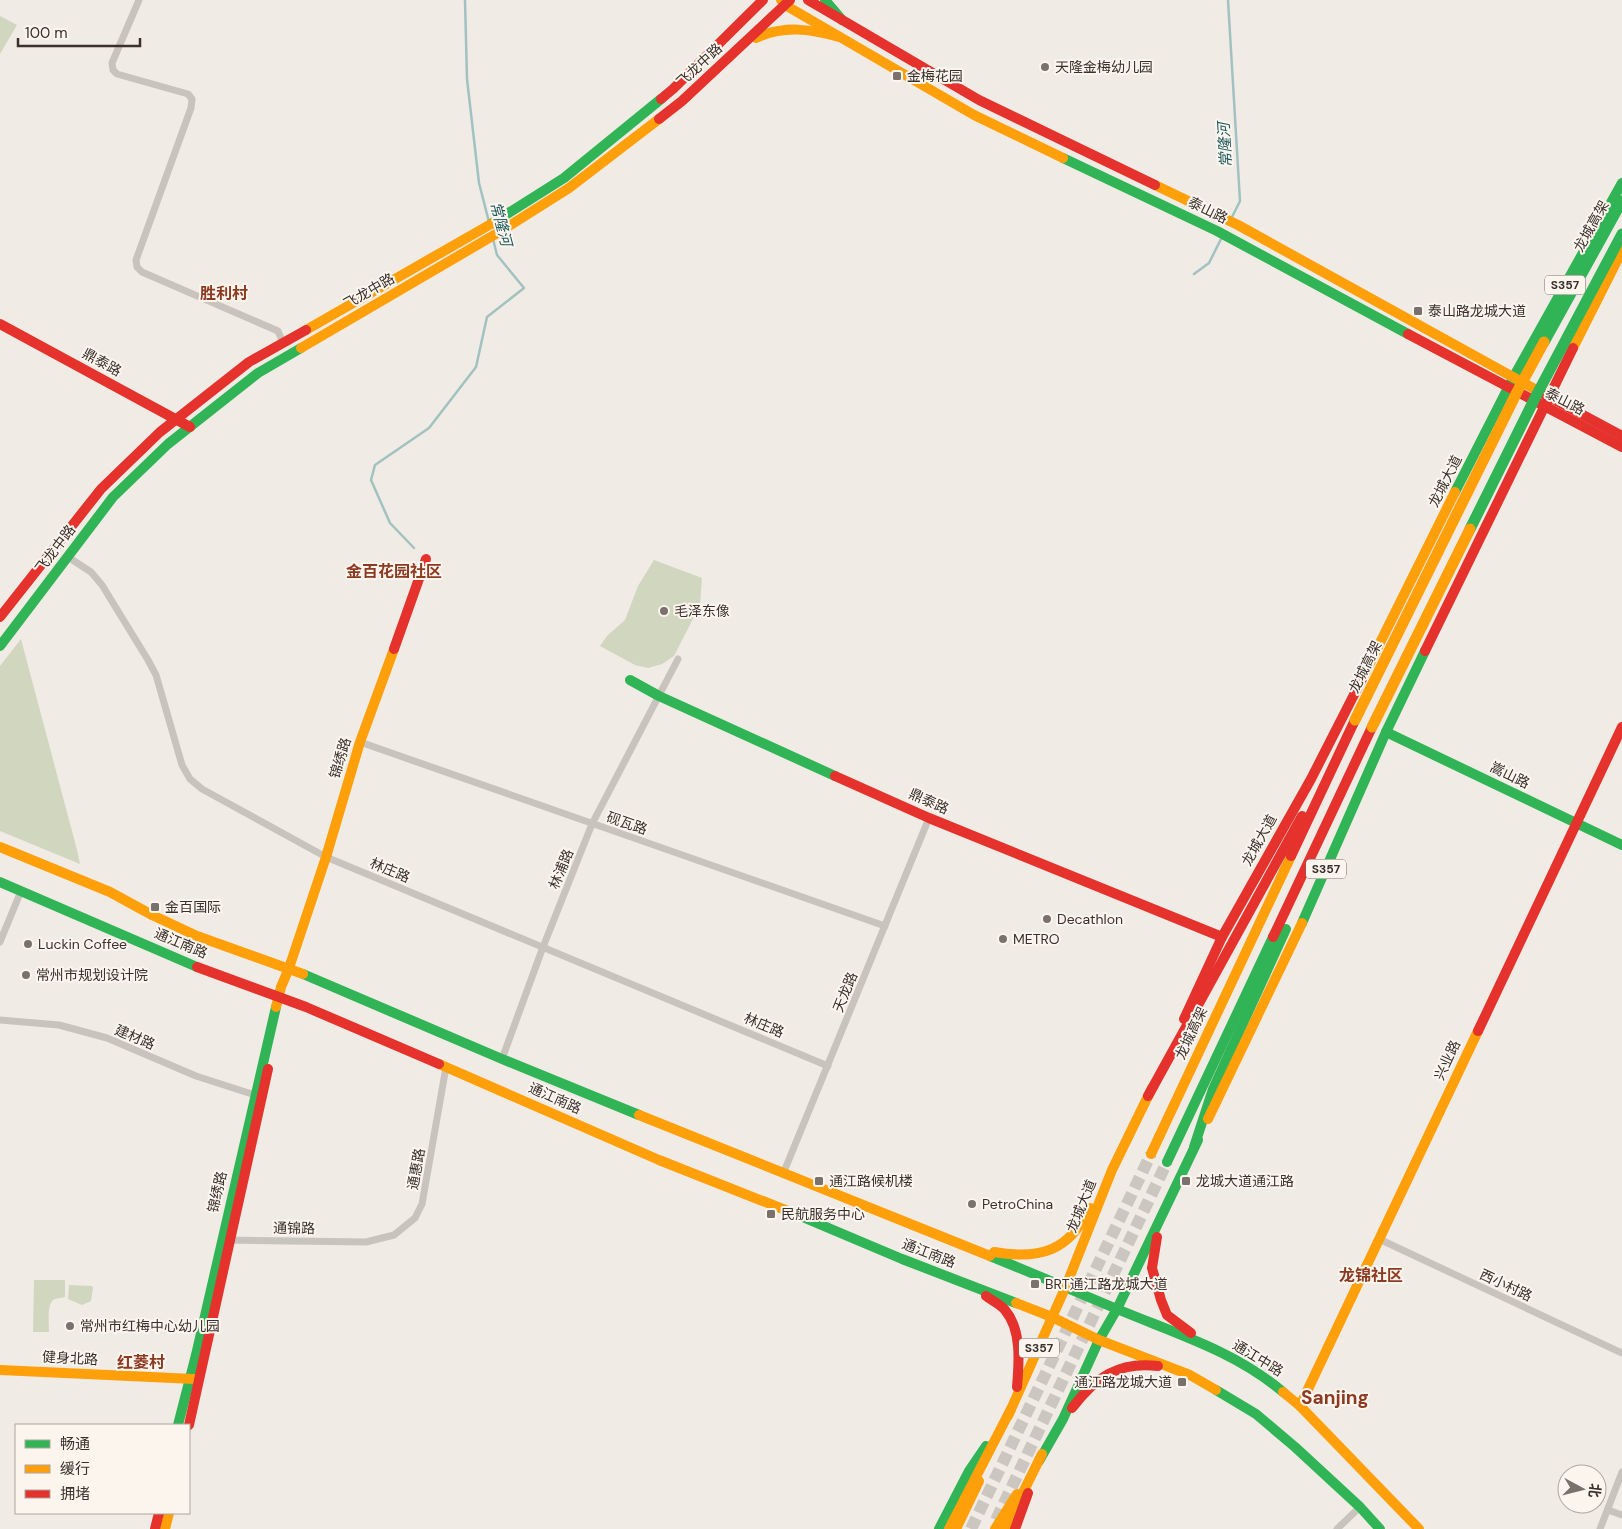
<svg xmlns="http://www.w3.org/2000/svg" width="1622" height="1529" font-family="'DM Sans','Noto Sans SC',sans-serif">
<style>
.green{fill:#d1d6bf}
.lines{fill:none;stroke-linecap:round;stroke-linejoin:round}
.stream{stroke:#a1c2c1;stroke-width:2.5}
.highway-tunnel{stroke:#ccc6c0;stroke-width:12;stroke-dasharray:12 6;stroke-linecap:butt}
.street{stroke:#c9c3be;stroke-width:7}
.fast{stroke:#30b455;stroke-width:10}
.slow{stroke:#ff9f0a;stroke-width:10}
.jam{stroke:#e5322d;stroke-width:10}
.fast-bridge{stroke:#30b455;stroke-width:11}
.slow-bridge{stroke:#ff9f0a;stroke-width:11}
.poi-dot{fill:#7a716c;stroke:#fbf5ee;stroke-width:2}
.labels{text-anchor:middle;stroke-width:4;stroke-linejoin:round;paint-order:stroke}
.shield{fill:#fbf5ee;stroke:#756b66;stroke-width:1}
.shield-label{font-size:12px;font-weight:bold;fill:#3b302b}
.street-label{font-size:14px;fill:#3b302b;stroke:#fbf5ee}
.poi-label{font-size:14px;fill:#3b302b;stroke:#fbf5ee;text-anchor:start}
.water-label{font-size:15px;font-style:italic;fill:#1f5a5e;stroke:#fbf5ee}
.quarter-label{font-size:16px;font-weight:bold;fill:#8c3b22;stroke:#fbf5ee}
.district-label{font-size:19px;font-weight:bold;fill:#8c3b22;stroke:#fbf5ee}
</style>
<rect width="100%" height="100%" fill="#f0ebe5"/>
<g class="green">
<path d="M0,16L17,25L0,54Z"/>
<path d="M654,560L702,578L700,605L674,656L662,664L648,668L635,665L600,646L607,636L625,620L638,586Z"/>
<path d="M21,639L77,850L80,864L0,831V666Z"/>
<path d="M34,1280H65V1297C61,1298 55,1298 52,1301C47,1308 49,1323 49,1332H33Z"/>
<path d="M69,1285L92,1286L93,1288L91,1301L82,1305L68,1299Z"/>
</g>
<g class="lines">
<g class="stream">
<path d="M465,0L467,79L479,183L489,222"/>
<path d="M1228,0L1240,201L1231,219"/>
<path d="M1194,274L1209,263L1222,237"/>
<path d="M414,548L390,523L371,480L375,465L429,428L476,367L487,317L524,288L497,255L493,239"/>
</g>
<g class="highway-tunnel">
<path d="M996,1520L1167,1162"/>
<path d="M971,1529L1151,1154"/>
</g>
<g class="street">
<path d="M139,0L112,63L113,70L117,74L188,94L192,99L191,108L136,260L137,267L142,272L278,331L283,343"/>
<path d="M68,557L91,572L102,585L148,660L156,675L182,765L190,779L202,789L326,857L828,1066"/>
<path d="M360,742L885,926"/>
<path d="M0,942L21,891"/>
<path d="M0,1020L59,1025L107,1038L196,1076L255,1095"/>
<path d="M502,1059L543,947L592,824L678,659"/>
<path d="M783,1174L929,818"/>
<path d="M1379,1239L1622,1353"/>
<path d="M227,1240L366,1242L394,1235L415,1218L422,1204L446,1067"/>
<path d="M1608,1510L1622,1515"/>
<path d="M1337,1529L1360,1507"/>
<path d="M1600,1529L1622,1472"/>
</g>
<g class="fast">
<path d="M825,0L842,20"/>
<path d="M1063,158L1217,231L1408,334"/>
<path d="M491,224L564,178L661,99"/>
<path d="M1455,492L1513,378L1622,183"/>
<path d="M0,646L113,497L168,444L258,373L301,348"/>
<path d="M630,680L659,696L835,776"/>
<path d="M1386,732L1622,845"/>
<path d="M0,882L197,967"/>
<path d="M1302,923L1386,732L1425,651"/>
<path d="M303,974L502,1059L639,1115"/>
<path d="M1194,1147L1213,1089L1286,929"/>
<path d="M1167,1162L1273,937"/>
<path d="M793,1213L902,1259L1016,1303"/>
<path d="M990,1256C1032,1273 1074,1291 1117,1309C1174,1333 1235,1351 1283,1392"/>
<path d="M1216,1390L1256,1414L1295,1447L1360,1507L1380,1529"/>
<path d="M178,1425L196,1355L276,1007"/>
<path d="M1039,1461L1063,1419L1099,1340L1117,1309L1198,1140"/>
<path d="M939,1529L969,1471L986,1446"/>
</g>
<g class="slow">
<path d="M781,0L785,5L974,115L1063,158"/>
<path d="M756,38C784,25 810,29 839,37"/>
<path d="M1155,185L1238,225L1540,392"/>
<path d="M306,330L491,224"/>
<path d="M301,348L501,231L569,188L659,119"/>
<path d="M1573,348L1622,251"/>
<path d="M1363,677L1455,492"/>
<path d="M0,847L110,892L152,915L197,936L303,974"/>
<path d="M276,1007L281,987L289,968L326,857L360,742L394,649"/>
<path d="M439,1064L659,1160L793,1213"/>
<path d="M639,1115L990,1256"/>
<path d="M1208,1119L1302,923"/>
<path d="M1151,1154L1291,856"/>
<path d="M994,1252C1040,1260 1069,1251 1090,1208"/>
<path d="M1016,1303L1052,1317L1099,1340L1190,1375L1216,1390"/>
<path d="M0,1370L194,1379"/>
<path d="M1283,1392L1300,1406L1419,1529"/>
<path d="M1300,1406L1478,1031"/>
<path d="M1008,1416L1066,1286L1112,1170L1152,1088"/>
<path d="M165,1529L169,1513"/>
<path d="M949,1529L1011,1409"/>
<path d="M956,1529L979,1481"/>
<path d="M995,1529L1017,1494"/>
<path d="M1005,1529L1042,1454"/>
</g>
<g class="jam">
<path d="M808,0L979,100L1155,185"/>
<path d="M661,99L673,89L763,0"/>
<path d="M659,119L682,101L790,0"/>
<path d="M0,324L190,427"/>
<path d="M1408,334L1622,447"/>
<path d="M1540,392L1622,436"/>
<path d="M0,617L101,489L160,432L249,362L306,330"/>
<path d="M394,649L426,559"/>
<path d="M1425,651L1573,348"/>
<path d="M835,776L929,818L1222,937"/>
<path d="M1291,856L1355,720"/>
<path d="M1273,937L1372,727"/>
<path d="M197,967L306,1007L439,1064"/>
<path d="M1184,1019L1222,937L1311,779L1363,677"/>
<path d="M1478,1031L1622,727"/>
<path d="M1148,1096L1302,816"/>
<path d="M1157,1237L1152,1268L1161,1300L1167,1315L1191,1333"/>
<path d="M986,1296C992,1301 1000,1304 1005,1310C1022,1330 1019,1363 1017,1387"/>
<path d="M1072,1408C1095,1378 1118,1361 1158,1366"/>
<path d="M189,1425L268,1069"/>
<path d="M155,1529L159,1513"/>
<path d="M1015,1529L1028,1493"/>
</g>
<g class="fast-bridge">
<path d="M1544,342L1622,201"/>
<path d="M1470,529L1535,398L1622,234"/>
</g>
<g class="slow-bridge">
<path d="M1355,720L1517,392L1544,342"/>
<path d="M1372,727L1470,529"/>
</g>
</g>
<g class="poi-dot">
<circle cx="1045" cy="67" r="5"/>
<rect x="892" y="71" width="10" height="10" rx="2.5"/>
<rect x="1413" y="306" width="10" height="10" rx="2.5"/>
<circle cx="664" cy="611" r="5"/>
<rect x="150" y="902" width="10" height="10" rx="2.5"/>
<circle cx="1047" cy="919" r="5"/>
<circle cx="1003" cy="939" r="5"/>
<circle cx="28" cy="944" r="5"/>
<circle cx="26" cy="975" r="5"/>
<rect x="814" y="1176" width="10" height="10" rx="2.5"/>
<rect x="1181" y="1176" width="10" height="10" rx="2.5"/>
<circle cx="972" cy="1204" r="5"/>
<rect x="766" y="1209" width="10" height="10" rx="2.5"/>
<rect x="1030" y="1279" width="10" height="10" rx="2.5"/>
<circle cx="70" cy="1326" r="5"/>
<rect x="1177" y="1377" width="10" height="10" rx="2.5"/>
</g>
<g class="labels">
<g class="shield">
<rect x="1545" y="275.5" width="40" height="19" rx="4"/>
<rect x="1306" y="859.5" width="40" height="19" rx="4"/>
<rect x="1019" y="1338.5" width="40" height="19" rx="4"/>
</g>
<g class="shield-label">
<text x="1565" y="289">S357</text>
<text x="1326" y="873">S357</text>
<text x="1039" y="1352">S357</text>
</g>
<g class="street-label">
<text transform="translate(699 65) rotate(-43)" y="5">飞龙中路</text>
<text transform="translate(1208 210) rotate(26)" y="5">泰山路</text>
<text transform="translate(1591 226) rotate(-61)" y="5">龙城高架</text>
<text transform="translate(369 291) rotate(-30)" y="5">飞龙中路</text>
<text transform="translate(102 362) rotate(29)" y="5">鼎泰路</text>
<text transform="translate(1565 401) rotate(27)" y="5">泰山路</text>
<text transform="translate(1445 481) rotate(-63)" y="5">龙城大道</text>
<text transform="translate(55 549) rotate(-53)" y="5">飞龙中路</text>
<text transform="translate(1365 667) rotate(-64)" y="5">龙城高架</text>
<text transform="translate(340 758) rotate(-73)" y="5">锦绣路</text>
<text transform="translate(1510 775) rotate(26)" y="5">嵩山路</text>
<text transform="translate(929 801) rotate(24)" y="5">鼎泰路</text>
<text transform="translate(627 823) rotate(19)" y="5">砚瓦路</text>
<text transform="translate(1259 840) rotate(-61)" y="5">龙城大道</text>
<text transform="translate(561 869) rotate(-68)" y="5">林浦路</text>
<text transform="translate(390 870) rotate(23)" y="5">林庄路</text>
<text transform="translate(181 943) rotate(23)" y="5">通江南路</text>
<text transform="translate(845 992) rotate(-68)" y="5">天龙路</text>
<text transform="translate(764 1025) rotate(23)" y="5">林庄路</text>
<text transform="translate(1191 1033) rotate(-65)" y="5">龙城高架</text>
<text transform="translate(135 1037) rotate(23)" y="5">建材路</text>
<text transform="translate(1447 1060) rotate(-65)" y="5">兴业路</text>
<text transform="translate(555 1098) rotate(24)" y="5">通江南路</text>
<text transform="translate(416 1169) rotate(-80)" y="5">通惠路</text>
<text transform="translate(217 1192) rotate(-77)" y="5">锦绣路</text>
<text transform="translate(1081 1206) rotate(-68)" y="5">龙城大道</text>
<text transform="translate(294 1228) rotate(1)" y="5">通锦路</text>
<text transform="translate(929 1253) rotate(21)" y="5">通江南路</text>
<text transform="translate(1506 1285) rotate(25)" y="5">西小村路</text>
<text transform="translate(70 1358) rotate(3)" y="5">健身北路</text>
<text transform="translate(1258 1358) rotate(31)" y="5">通江中路</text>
</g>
<g class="poi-label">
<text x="1055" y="72">天隆金梅幼儿园</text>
<text x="907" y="81">金梅花园</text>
<text x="1428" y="316">泰山路龙城大道</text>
<text x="674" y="616">毛泽东像</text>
<text x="165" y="912">金百国际</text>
<text x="1057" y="924">Decathlon</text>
<text x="1013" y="944">METRO</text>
<text x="38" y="949">Luckin Coffee</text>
<text x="36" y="980">常州市规划设计院</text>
<text x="829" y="1186">通江路候机楼</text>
<text x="1196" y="1186">龙城大道通江路</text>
<text x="982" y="1209">PetroChina</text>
<text x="781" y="1219">民航服务中心</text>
<text x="1045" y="1289">BRT通江路龙城大道</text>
<text x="80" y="1331">常州市红梅中心幼儿园</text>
<text x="1172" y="1387" text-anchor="end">通江路龙城大道</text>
</g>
<g class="water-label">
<text transform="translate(1225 145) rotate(-93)" y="5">常隆河</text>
<text transform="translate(501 224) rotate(75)" y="5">常隆河</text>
</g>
<g class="quarter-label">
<text x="224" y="299">胜利村</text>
<text x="394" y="577">金百花园社区</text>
<text x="1371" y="1281">龙锦社区</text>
<text x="141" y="1368">红菱村</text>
</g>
<g class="district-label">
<text x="1335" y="1404">Sanjing</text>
</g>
</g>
<rect x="15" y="1424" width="175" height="90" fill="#fbf5ee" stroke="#aea6a0"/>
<rect x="25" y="1440" width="25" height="8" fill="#30b455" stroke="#aea6a0"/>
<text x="60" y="1449" font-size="15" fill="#3b302b">畅通</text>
<rect x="25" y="1465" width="25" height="8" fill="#ff9f0a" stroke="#aea6a0"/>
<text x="60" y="1474" font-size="15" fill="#3b302b">缓行</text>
<rect x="25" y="1490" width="25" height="8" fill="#e5322d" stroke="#aea6a0"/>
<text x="60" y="1499" font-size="15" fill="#3b302b">拥堵</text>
<g transform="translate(1582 1489) rotate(97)"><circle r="24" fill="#fbf5ee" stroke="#aea6a0"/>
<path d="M0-4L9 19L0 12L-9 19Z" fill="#7a716c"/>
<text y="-8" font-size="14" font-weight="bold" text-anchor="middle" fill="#3b302b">北</text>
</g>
<path d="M18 38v8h122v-8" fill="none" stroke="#3b302b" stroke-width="2.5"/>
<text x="25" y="38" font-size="15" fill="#3b302b" stroke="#fbf5ee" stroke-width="4" paint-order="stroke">100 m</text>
</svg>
